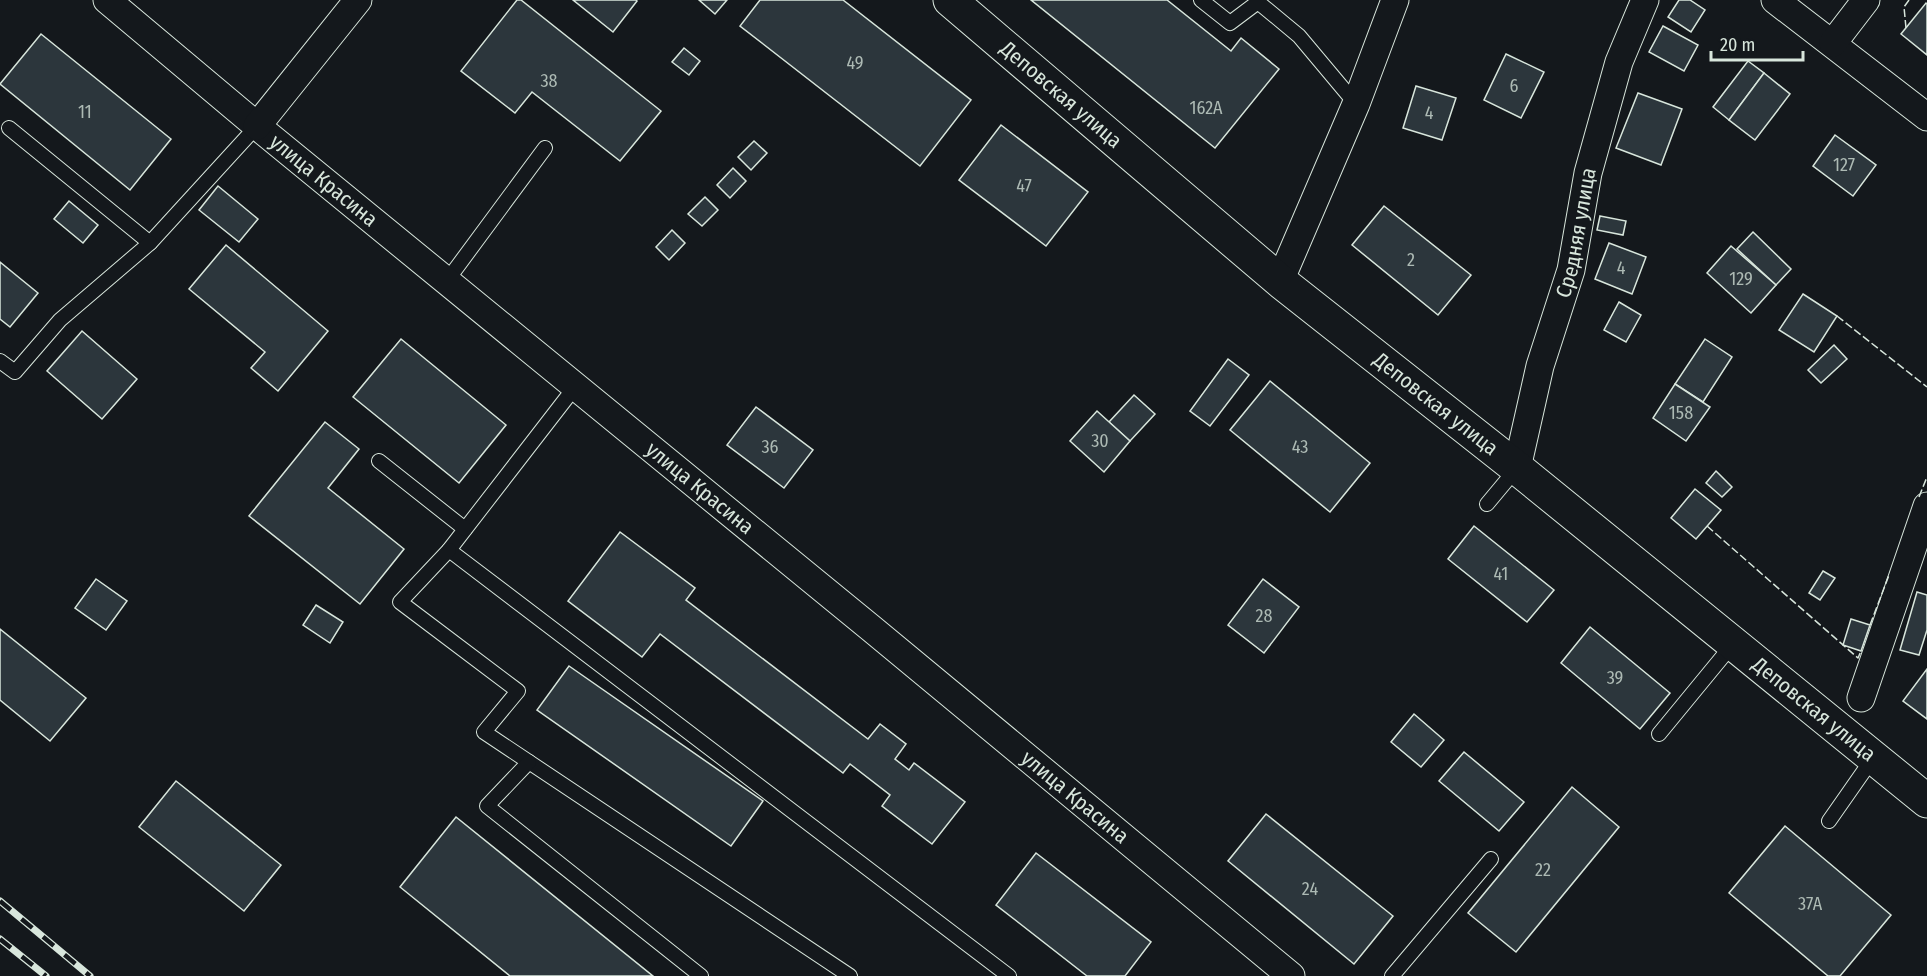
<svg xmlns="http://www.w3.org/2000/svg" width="1927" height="976" font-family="'Fira Sans Condensed',sans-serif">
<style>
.building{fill:#2c363c;stroke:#d8e6dc;stroke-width:1.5}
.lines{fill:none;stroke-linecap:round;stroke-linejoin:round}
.lane-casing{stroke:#d8e6dc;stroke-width:16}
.street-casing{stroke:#d8e6dc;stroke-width:29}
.secondary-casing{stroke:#d8e6dc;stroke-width:35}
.lane{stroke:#14181c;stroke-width:14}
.street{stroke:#14181c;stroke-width:27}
.secondary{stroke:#14181c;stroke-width:33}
.rail-casing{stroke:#d8e6dc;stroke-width:7}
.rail{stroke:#14181c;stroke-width:4.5;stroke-dasharray:14;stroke-linecap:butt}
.fence{stroke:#d8e6dc;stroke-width:1.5;stroke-dasharray:8 3;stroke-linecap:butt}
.labels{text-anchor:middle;stroke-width:4.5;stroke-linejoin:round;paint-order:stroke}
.number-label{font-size:18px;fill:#adbab4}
.street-label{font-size:21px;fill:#d8e6dc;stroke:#14181c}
</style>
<rect width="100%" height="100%" fill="#14181c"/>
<g class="building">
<path d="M517,0H521L661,111L620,161L532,92L515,113L461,71Z"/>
<path d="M573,0H636L637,1L613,32Z"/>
<path d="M699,0H727L715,14Z"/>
<path d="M760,0H843L971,100L920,166L740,26Z"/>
<path d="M1031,0H1167L1231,51L1241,38L1279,69L1215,148Z"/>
<path d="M1679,0H1690L1705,10L1691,32L1668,17Z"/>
<path d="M1926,3L1927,4V55L1901,34Z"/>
<path d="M1663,26L1698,45L1684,71L1649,52Z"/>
<path d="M41,34L171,139L130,190L0,84Z"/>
<path d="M684,48L700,61L689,75L672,62Z"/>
<path d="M1506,54L1544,72L1521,118L1484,100Z"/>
<path d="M1748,61L1764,73L1729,120L1713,107Z"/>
<path d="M1764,73L1790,94L1755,140L1729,120Z"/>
<path d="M1416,86L1456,98L1442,140L1403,128Z"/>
<path d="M1638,93L1682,109L1661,165L1616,148Z"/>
<path d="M1001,125L1088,192L1046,246L959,180Z"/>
<path d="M1835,135L1876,165L1853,196L1813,166Z"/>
<path d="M754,141L767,153L751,170L738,157Z"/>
<path d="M733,168L746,181L730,198L717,185Z"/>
<path d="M218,186L258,219L239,242L199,210Z"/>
<path d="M705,197L718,210L702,226L688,214Z"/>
<path d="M69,201L98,225L83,243L54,219Z"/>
<path d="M1384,206L1471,275L1438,315L1352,245Z"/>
<path d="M1600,216L1626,221L1623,235L1597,230Z"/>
<path d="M672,230L685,243L669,260L656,247Z"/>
<path d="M1753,232L1791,269L1776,285L1737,249Z"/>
<path d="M1609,243L1646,257L1632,294L1595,279Z"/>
<path d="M226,245L328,331L278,391L251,368L265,352L189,289Z"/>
<path d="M1731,246L1776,285L1751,313L1707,273Z"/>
<path d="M0,262L38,293L10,327L0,319Z"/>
<path d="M1803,294L1837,316L1814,352L1779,330Z"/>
<path d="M1619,302L1641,315L1626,342L1604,330Z"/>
<path d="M82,331L137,379L102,419L47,371Z"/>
<path d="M401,339L506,425L459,483L353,397Z"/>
<path d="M1705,339L1732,357L1703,402L1675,384Z"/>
<path d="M1834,345L1847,359L1821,383L1808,370Z"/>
<path d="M1228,359L1249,375L1210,426L1190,411Z"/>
<path d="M1270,381L1370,463L1330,512L1230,430Z"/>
<path d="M1675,384L1710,407L1686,441L1653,418Z"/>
<path d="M1134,395L1155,414L1130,441L1109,422Z"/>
<path d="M756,407L813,450L784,488L727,445Z"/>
<path d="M1097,411L1130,441L1104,472L1070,441Z"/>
<path d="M325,422L359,449L328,488L404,549L360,604L249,516Z"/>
<path d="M1716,471L1732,487L1722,497L1706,483Z"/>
<path d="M1695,489L1721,510L1696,539L1671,518Z"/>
<path d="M1474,526L1554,590L1527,622L1448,559Z"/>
<path d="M620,532L695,588L686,600L868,739L880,724L906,744L895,759L909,770L914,763L965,802L932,844L882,806L890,795L850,764L843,773L660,634L642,657L568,601Z"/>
<path d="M1823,571L1835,578L1820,600L1809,593Z"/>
<path d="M96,579L127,601L106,630L75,608Z"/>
<path d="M1263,579L1299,607L1264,653L1228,625Z"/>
<path d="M1917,592L1927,595V630L1919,655L1900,650Z"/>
<path d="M316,605L343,622L330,643L303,625Z"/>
<path d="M1851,619L1870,625L1861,651L1843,645Z"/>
<path d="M1590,627L1670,693L1640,729L1561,663Z"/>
<path d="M0,629L86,698L50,741L0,700Z"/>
<path d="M569,666L763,801L731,846L537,710Z"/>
<path d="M1927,669V719L1903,701Z"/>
<path d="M1414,714L1444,740L1421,767L1391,742Z"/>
<path d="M1464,752L1524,802L1499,831L1439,781Z"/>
<path d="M176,781L281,865L244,911L139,827Z"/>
<path d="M1572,787L1619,827L1516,952L1468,913Z"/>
<path d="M1266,814L1393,916L1354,964L1228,861Z"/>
<path d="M456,817L653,976H510L400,887Z"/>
<path d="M1785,826L1891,915L1840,976H1828L1729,893Z"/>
<path d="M1036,853L1151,942L1125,976H1087L996,905Z"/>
</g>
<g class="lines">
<g class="lane-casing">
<g id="lane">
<path d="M1201,0L1230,23L1258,2L1299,36L1356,104"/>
<path d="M9,128L150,243L257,126"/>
<path d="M446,282L545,148"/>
<path d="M0,361L15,372L60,320L150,243"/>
<path d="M575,387L449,550L1009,976"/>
<path d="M379,461L465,529"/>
<path d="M1487,504L1517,468"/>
<path d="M449,550L400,602L518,691L484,732L850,976"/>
<path d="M1659,734L1733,644"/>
<path d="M529,762L487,806L701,976"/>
<path d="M1829,821L1873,758"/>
<path d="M1392,976L1491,859"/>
</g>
</g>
<g class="street-casing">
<g id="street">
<path id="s1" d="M107,0L257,126L872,629L1291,976"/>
<path d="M1775,0L1927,117"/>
<path d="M1833,43L1866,0"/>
<path d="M257,126L358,0"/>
<path d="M1280,281L1356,104L1395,0"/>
<path id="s2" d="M1517,468L1540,366L1571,270L1588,173L1619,62L1645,0"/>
<path d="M1861,698L1927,506"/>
</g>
</g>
<g class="secondary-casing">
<g id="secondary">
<path id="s3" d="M950,0L1280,281L1517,468L1927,801"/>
</g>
</g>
<use href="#lane" class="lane"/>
<use href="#street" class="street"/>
<use href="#secondary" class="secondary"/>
<g class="rail-casing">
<g id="rail">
<path d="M0,901L90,976"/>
<path d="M0,939L46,976"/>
</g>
</g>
<use href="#rail" class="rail"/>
<g class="fence">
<path d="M1906,28L1904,7L1909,0"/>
<path d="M1837,316L1927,387"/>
<path d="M1919,497L1927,477"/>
<path d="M1707,526L1858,658L1861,651"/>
<path d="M1870,625L1889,575"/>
</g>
</g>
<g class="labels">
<g class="number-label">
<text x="855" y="69">49</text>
<text x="549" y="87">38</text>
<text x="1514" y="92">6</text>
<text x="1206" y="114">162А</text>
<text x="85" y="118">11</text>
<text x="1429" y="119">4</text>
<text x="1844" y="171">127</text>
<text x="1024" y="192">47</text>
<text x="1411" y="266">2</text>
<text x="1621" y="274">4</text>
<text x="1741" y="285">129</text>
<text x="1681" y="419">158</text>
<text x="1100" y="447">30</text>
<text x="770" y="453">36</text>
<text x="1300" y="453">43</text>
<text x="1501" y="580">41</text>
<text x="1264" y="622">28</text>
<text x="1615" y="684">39</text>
<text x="1543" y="876">22</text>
<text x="1310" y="895">24</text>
<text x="1810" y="910">37А</text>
</g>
<g class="street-label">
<text dy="7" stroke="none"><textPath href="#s3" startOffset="146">Деповская улица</textPath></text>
<text dy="7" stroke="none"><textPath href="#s1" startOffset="282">улица Красина</textPath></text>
<text dy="7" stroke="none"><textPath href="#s2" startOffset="243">Средняя улица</textPath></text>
<text dy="7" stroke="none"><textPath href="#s3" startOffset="632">Деповская улица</textPath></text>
<text dy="7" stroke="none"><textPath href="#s1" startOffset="768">улица Красина</textPath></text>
<text dy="7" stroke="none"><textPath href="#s3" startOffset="1118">Деповская улица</textPath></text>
<text dy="7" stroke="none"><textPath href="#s1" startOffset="1254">улица Красина</textPath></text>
</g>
</g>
<path d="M1711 51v9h92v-9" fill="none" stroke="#d8e6dc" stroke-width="3"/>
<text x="1720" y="51" font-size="18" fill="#d8e6dc" stroke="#14181c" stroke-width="4.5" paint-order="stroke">20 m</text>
</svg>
